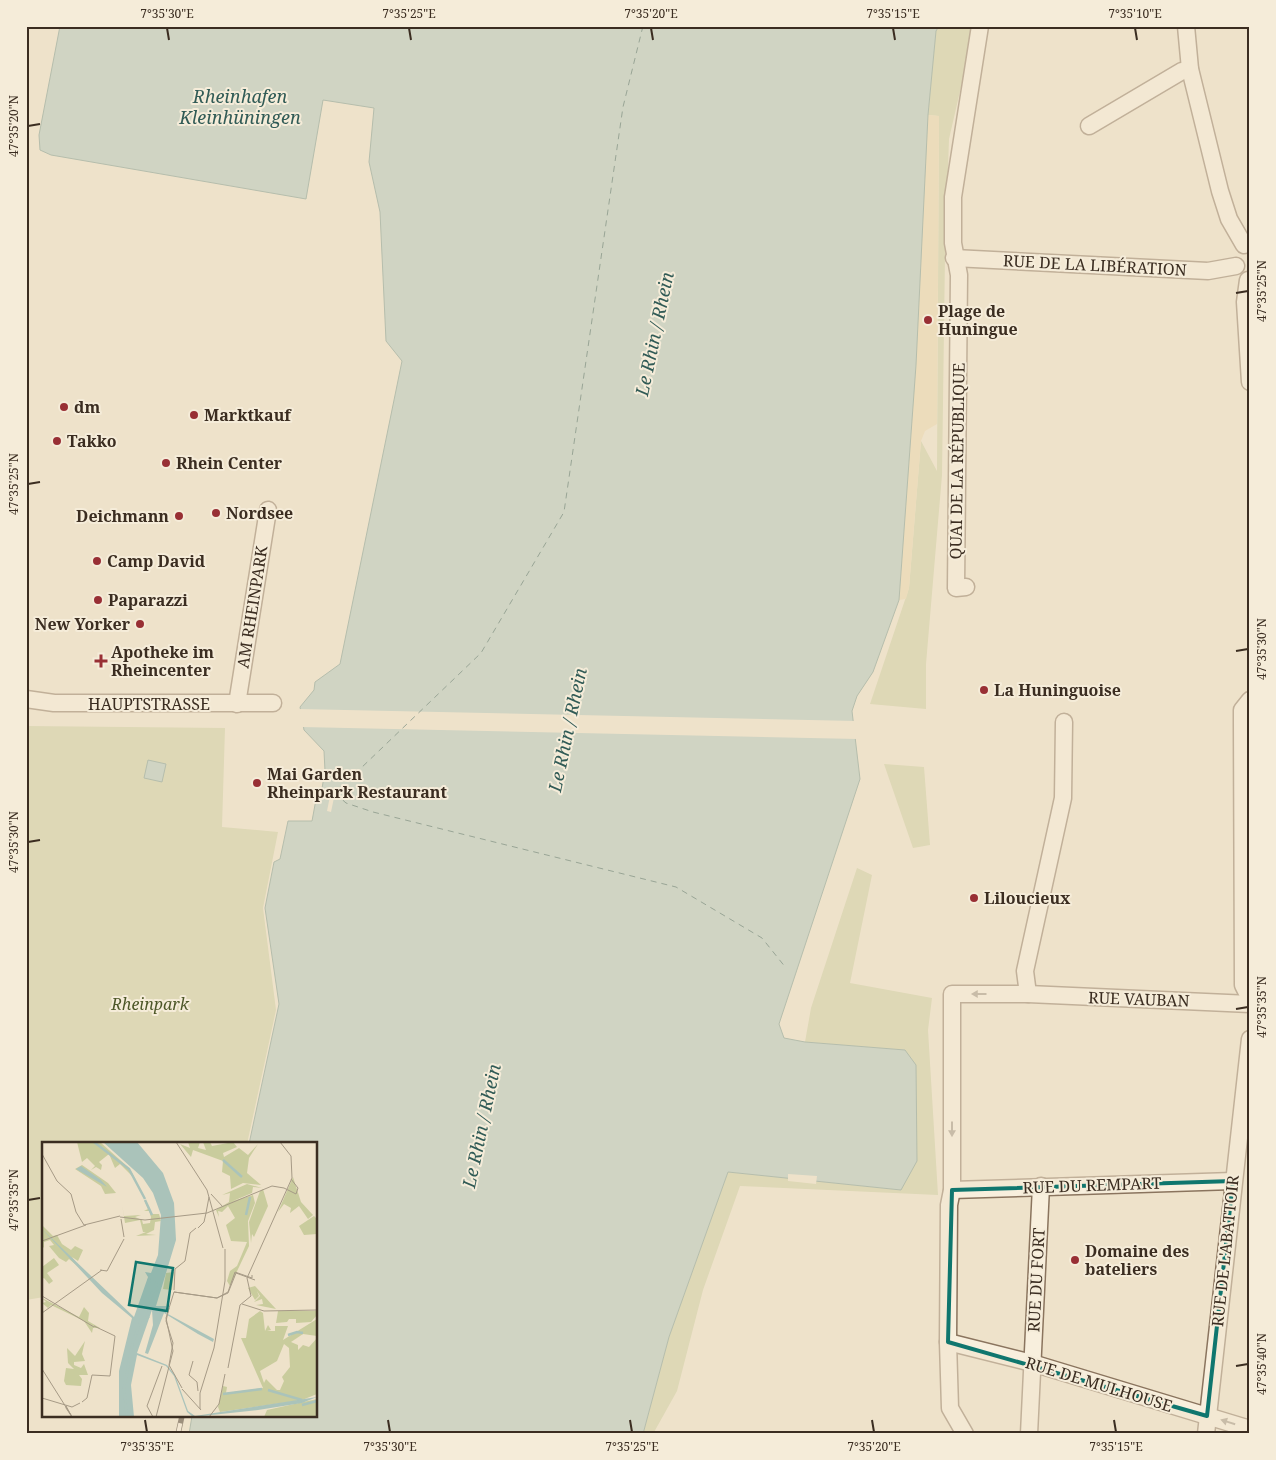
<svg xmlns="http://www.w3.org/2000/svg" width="1276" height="1460" font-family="'Noto Serif',serif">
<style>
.green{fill:#c9cc9d}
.sand{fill:#e9d5a8}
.water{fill:#aac3ba;stroke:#709188}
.pier{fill:#eee2ca}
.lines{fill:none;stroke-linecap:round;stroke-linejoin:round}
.ferry{stroke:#315b56;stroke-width:1;stroke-dasharray:6 5;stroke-linecap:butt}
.minor-casing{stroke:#8a745e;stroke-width:19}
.minor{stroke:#f8efdd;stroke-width:16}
.rail-casing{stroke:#3b2d21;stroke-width:5.5}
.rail{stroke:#f5ecd9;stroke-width:4;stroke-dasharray:11;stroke-linecap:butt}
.oneway{fill:#9a8e7f}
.marked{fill:none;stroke:#0f766e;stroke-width:4;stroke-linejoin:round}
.ticks{fill:none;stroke:#3b2d21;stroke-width:2}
.poi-dot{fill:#982f34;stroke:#f5ecd9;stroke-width:2}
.labels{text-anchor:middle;stroke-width:4;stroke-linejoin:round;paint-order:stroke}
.street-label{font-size:16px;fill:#3b2d21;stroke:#f5ecd9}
.poi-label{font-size:16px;font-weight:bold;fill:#3b2d21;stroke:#f5ecd9;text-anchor:start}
.park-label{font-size:16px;font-style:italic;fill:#4d5728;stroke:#f5ecd9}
.water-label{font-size:18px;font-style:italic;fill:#315b56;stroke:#f5ecd9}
.inset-river{fill:none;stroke:#aac3ba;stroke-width:2.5}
.inset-road{fill:none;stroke:#a69a86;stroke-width:1}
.view{fill:#0f766e;fill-opacity:0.15;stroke:#0f766e;stroke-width:2.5}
.inset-edge{fill:none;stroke:#3b2d21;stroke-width:2.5}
.neatline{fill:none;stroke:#3b2d21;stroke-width:2}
.ticks-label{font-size:12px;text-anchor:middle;fill:#3b2d21}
</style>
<rect width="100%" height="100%" fill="#eee2ca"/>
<g class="green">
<path d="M939,26H975L949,139L945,254L942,475L926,664V709L870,704L909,588L921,441L937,471L939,116L928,115L936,31Z"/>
<path d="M26,726L225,728L222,827L278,832L263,908L276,1010L247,1144H44V1297L26,1300Z"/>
<path d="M884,764L924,767L930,845L913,848Z"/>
<path d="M857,868L872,875L850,983L932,998L928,1030L938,1195L740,1186L703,1290L677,1391L653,1434H643L669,1337L728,1172L901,1190L905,1050L805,1042L811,1008Z"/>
</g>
<path class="sand" d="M928,115L939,116L937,424L925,431L921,441L909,588L906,599L899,600L916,365Z"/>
<g class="water">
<path d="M60,26H939L936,31L928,115L916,365L899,600L873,672L857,696L852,711L860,779L779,1024L784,1038L805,1042L905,1050L916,1065L917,1161L901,1190L728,1172L669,1337L643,1434H189L192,1416H316V1144H249L279,1004L265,908L274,862L280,859L288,821H312L317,794H321L325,771L324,751L304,730L300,707L314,690L315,682L340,664L402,361L386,341L380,212L369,162L374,108L323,100L306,199L51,155L40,150L39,135Z"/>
<path d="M148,760L166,764L162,782L144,778Z"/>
</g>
<g class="pier">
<path d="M298,709L856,721L858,739L301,727Z"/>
<path d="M320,788L332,790L333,788H336L331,812L327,811L330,796L317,793Z"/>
<path d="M788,1174L817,1176L816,1184L788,1181Z"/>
</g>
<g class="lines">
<path class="ferry" d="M643,26L623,107L564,512L481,653L335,793L346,803L373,812L676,887L762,938L786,968"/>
<g class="minor-casing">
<g id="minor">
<path d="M1186,26L1190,69L1220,191L1229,219L1244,245"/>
<path d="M1089,126L1182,71L1190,69"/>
<path d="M954,258L1208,271L1236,266"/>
<path d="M1248,280L1245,302L1250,382"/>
<path d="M966,587L956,588L959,275L953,243V197L980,26"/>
<path d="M26,699L54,703H273"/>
<path d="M1250,700L1242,710V723L1243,985L1250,999"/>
<path d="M237,704L268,510"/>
<path d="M1028,994L1025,971L1063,798L1064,722"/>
<path d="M952,1190L1233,1181"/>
<path d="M948,1342L1032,1363L1250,1429"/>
<path d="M965,1434L950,1408L948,1342L949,1205L952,1190V994H1028L1250,1004"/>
<path d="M1029,1434L1041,1186"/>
<path d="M1206,1434L1250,1039"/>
</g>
</g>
<use href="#minor" class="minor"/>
<g class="rail-casing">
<path id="rail" d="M178,1434L182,1416"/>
</g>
<use href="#rail" class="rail"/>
</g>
<defs><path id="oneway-solid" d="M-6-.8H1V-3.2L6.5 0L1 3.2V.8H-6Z" transform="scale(1.25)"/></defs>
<g class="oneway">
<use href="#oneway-solid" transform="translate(979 994) rotate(-180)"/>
<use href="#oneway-solid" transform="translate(952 1129) rotate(90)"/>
<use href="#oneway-solid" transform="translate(1228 1422) rotate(-163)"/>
</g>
<path d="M0 0H1276V1460H0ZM1233,1181L1207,1416L948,1342L952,1190Z" fill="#eee2ca" fill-opacity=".55" fill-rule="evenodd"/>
<path class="marked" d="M1233,1181L1207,1416L948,1342L952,1190Z"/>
<path class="ticks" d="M167,28L169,40M409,28L411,40M651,28L653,40M893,28L895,40M1135,28L1137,40M28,126L40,124M1236,293L1248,291M28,484L40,482M1236,651L1248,649M28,842L40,840M1236,1009L1248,1007M28,1200L40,1198M1236,1366L1248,1364M145,1420L147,1432M388,1420L390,1432M630,1420L632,1432M872,1420L874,1432M1114,1420L1116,1432"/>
<g class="poi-dot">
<circle cx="928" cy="320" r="5"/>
<circle cx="64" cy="407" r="5"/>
<circle cx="194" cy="415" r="5"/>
<circle cx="57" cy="441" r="5"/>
<circle cx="166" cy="463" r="5"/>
<circle cx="216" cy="513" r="5"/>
<circle cx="179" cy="516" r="5"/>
<circle cx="97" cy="561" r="5"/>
<circle cx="98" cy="600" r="5"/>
<circle cx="140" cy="624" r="5"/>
<path d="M98.5 653.5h5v5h5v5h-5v5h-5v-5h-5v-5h5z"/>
<circle cx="984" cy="690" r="5"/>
<circle cx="257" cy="783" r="5"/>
<circle cx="974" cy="898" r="5"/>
<circle cx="1075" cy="1260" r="5"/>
</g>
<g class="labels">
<g class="street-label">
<text transform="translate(1095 265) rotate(3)" y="6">RUE DE LA LIBÉRATION</text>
<text transform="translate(957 461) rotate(-89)" y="6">QUAI DE LA RÉPUBLIQUE</text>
<text transform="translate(252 607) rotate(-81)" y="6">AM RHEINPARK</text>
<text x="149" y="710">HAUPTSTRASSE</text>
<text transform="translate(1139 999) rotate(2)" y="6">RUE VAUBAN</text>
<text transform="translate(1092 1185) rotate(-2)" y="6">RUE DU REMPART</text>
<text transform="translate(1225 1251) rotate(-84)" y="6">RUE DE L'ABATTOIR</text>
<text transform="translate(1036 1280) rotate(-87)" y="6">RUE DU FORT</text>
<text transform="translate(1099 1384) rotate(17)" y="6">RUE DE MULHOUSE</text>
</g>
<g class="poi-label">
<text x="938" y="317">Plage de<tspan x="938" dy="18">Huningue</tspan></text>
<text x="74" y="413">dm</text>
<text x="204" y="421">Marktkauf</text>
<text x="67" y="447">Takko</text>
<text x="176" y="469">Rhein Center</text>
<text x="226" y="519">Nordsee</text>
<text x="169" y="522" text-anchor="end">Deichmann</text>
<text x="107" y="567">Camp David</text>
<text x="108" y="606">Paparazzi</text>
<text x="130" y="630" text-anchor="end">New Yorker</text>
<text x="111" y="658">Apotheke im<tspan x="111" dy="18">Rheincenter</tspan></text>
<text x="994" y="696">La Huninguoise</text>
<text x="267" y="780">Mai Garden<tspan x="267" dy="18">Rheinpark Restaurant</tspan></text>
<text x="984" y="904">Liloucieux</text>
<text x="1085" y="1257">Domaine des<tspan x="1085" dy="18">bateliers</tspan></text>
</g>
<g class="park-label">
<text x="150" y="1010">Rheinpark</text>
</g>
<g class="water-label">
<text x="240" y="103">Rheinhafen<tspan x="240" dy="21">Kleinhüningen</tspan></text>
<text transform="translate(655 334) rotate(-78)" y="6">Le Rhin / Rhein</text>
<text transform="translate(568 730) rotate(-78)" y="6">Le Rhin / Rhein</text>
<text transform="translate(482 1126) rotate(-78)" y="6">Le Rhin / Rhein</text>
</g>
</g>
<g transform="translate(42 1142)">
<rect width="275" height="275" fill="#eee2ca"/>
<path d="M35,0H58L87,26L94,38L78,22L73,26L67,12L57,20L60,23L59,28L54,25L49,28L53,24L45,16L40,20ZM146,0H158L156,6L164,8L161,0H168L170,4L191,0L195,5L181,11L182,15L197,6L206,13L216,2L207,16L205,31L219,43L201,41L189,47L188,34L180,30L181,19L151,8L149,15L138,2L148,6ZM40,23L66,41L74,51L63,52L59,44L33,27ZM251,35L259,60L271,73L266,77L257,64L248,71L249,66L242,62L236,70ZM205,42L220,46L211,45L210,51L191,59L211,53L213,61L206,79L207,104L188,144L185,139L188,129L195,124L205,100L189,99L184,83L193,76L186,64L180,70L176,69L177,75L174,68L187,60L188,51L180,53ZM221,47L226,64L212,95L210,92L209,101L207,80L218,49ZM102,58L110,72H117L119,79L113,80L112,88L104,92L114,93L94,94L104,90H101L98,78L83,81L80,62L82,74L99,73L93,75L100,78L101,82L108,81L109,75L107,69H102L106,67ZM272,74L275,77V92L262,93L257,84ZM0,83L11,94L15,93L20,102L29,108L33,104L41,108L36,119L30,115L39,127L27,117L24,120L17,116L7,104L12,103L8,98L2,100V106L0,104ZM12,116L17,123L5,131L11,139L7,142L2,136L0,137V125ZM132,130L130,148L121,147L124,131ZM213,144L222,154L234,167L214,163L221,162L220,157L212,160L218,154L215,149L217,154L213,158L206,146ZM0,156L37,175L42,165L47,171L46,179L58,186H51L50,191L42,179L9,163L6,166L0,161L4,160ZM218,169L221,171L223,189L226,183L229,188L225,189H233V184H246L241,198L275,177V194L261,192L249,200L256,203V208L261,203L267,205L275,196V252L260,258L178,270L176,265L181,244L185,245L184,251L221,246L199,196H204L207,177ZM242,202L247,206L248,225L240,235L242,239L238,248H235L224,237L222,241L218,229L235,219ZM236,169H274L275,173L269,180L254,181V177H247L245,180L234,181ZM43,199L40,212L43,219L32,220V223L39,226L42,222L46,233H37L40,237L39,244L24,243L22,239L24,226L32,227L26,221L25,206L33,214ZM275,257V275H222L225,268Z" fill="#c9cc9d" fill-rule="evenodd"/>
<path d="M61,0H95L121,31L132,61L134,98L114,164H124V171L172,197L171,200L156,192L122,171L106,212L103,211L111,183L110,168L95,211L125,223L133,233L146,269L153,274L275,255L260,261L216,268L151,275L145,270L132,234L124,224L95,213L89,243L92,275H77V229L90,176L60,151L0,87L92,175L106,135L103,130L109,131L116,113L119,73L111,51L101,36ZM39,24L59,38L65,45L34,27Z" fill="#aac3ba"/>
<path class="inset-river" d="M52,0L87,27L103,57M181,18L200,35M103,58L110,73M204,73L208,55M246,193L255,190L261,191M226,248L260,258M181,252L220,247M260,263L275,259M85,275L82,246L90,203L99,177L106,175L104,169L110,151L118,144L106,137"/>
<path class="inset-road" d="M134,0L165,48L181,106M0,12L15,39L29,52L34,70L42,83M169,52L181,65M164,71L167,55M78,75L103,78L165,71L230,44L242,46L254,52L256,46L249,37M79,77L82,95M42,83L78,74M156,86L162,80L164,71M0,99L44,83M58,128L65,129L82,97M132,148L133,127L143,119L148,91L154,86M132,150L175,156L186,151L194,131L213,138M0,154L52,185M200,162L222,169L275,168M127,166L124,179L131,201L127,223L140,246M0,171L60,128M52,184L73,194L68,234M151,219L147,233L155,240L156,249M186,226L198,163L209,154L205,136L250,36L249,14L238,0M0,227L29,273M140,247L159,268M0,256L30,265L38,261M40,260L45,256L50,233L68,234M158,267V251L172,206L183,139V107M30,275L24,266V264L30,275M111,275L105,264L120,224M114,275L131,209L124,176L132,150L175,156L186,150L193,130L210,136V133M167,275L177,262L183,232"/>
<path class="view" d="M94,120L131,126L125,169L87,163Z"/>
<rect width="275" height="275" class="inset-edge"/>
</g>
<rect width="1276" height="1460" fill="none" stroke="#f5ecd9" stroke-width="55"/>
<rect x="28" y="28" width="1220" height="1404" class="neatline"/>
<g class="ticks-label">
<text x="167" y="18">7°35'30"E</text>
<text x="409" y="18">7°35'25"E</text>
<text x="651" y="18">7°35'20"E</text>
<text x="893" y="18">7°35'15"E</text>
<text x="1135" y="18">7°35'10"E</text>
<text transform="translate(14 126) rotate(-90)" y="4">47°35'20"N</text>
<text transform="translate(1262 291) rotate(-90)" y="4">47°35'25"N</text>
<text transform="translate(14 484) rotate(-90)" y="4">47°35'25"N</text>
<text transform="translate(1262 649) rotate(-90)" y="4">47°35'30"N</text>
<text transform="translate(14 842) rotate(-90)" y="4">47°35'30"N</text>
<text transform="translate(1262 1007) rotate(-90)" y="4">47°35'35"N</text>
<text transform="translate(14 1200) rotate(-90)" y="4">47°35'35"N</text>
<text transform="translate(1262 1364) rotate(-90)" y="4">47°35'40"N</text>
<text x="147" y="1451">7°35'35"E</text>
<text x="390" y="1451">7°35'30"E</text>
<text x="632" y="1451">7°35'25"E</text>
<text x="874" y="1451">7°35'20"E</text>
<text x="1116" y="1451">7°35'15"E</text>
</g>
</svg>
